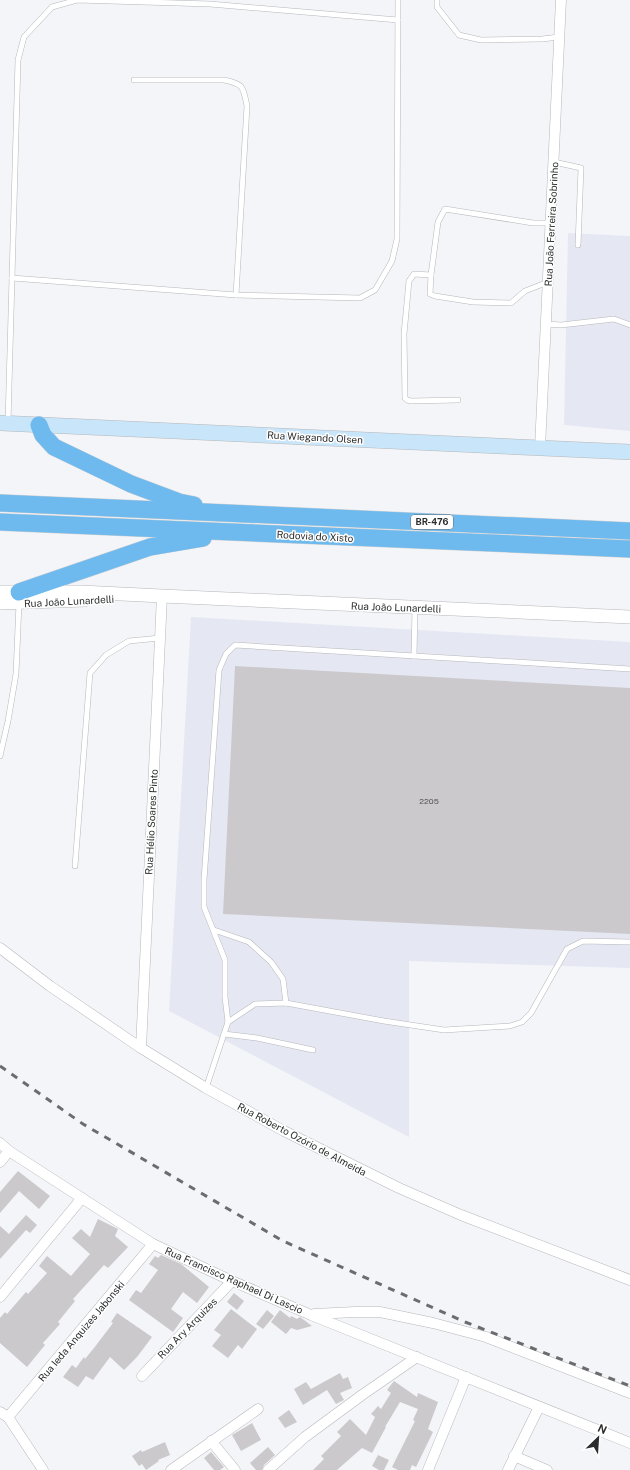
<svg xmlns="http://www.w3.org/2000/svg" width="630" height="1470" font-family="'Public Sans',sans-serif">
<style>
.built{fill:#e5e8f3}
.building{fill:#cbc9cc}
.lines{fill:none;stroke-linecap:round;stroke-linejoin:round}
.service-casing{stroke:#b6b7ba;stroke-width:6}
.minor-casing{stroke:#b6b7ba;stroke-width:11}
.tertiary-casing{stroke:#b6b7ba;stroke-width:14}
.secondary-casing{stroke:#b6b7ba;stroke-width:16}
.trunk-casing{stroke:#d0d1d1;stroke-width:18}
.service{stroke:#fff;stroke-width:5}
.minor{stroke:#fff;stroke-width:10}
.tertiary{stroke:#fff;stroke-width:13}
.secondary{stroke:#c8e5f9;stroke-width:15}
.trunk{stroke:#6ebaef;stroke-width:17}
.rail{stroke:#6b6c6e;stroke-width:3;stroke-dasharray:7 7;stroke-linecap:butt}
.labels{text-anchor:middle;stroke-width:3;stroke-linejoin:round;paint-order:stroke}
.number-label{font-size:8px;fill:#535355}
.shield{fill:#fff;stroke:#6b6b6c;stroke-width:1}
.shield-label{font-size:9px;font-weight:bold;fill:#2b2c2d}
.street-label{font-size:10px;fill:#2b2c2d;stroke:#fff}
</style>
<rect width="100%" height="100%" fill="#f4f5f9"/>
<g class="built">
<path d="M568,233L630,236V431L564,425Z"/>
<path d="M191,617L630,642V968L409,961V1137L169,1011Z"/>
</g>
<g class="building">
<path d="M235,666L630,688V934L223,914Z"/>
<path d="M18,1171L50,1196L39,1209L19,1191L0,1213V1192Z"/>
<path d="M26,1215L37,1225L30,1233L26,1230L0,1259V1226L9,1234Z"/>
<path d="M98,1219L118,1229L115,1236L128,1247L108,1268L104,1265L73,1299L75,1301L58,1322L60,1324L43,1343L45,1345L27,1367L0,1343V1318L5,1312L7,1314L26,1292L28,1294L47,1273L39,1266L47,1256L71,1276L90,1254L72,1238L81,1229L90,1237Z"/>
<path d="M161,1255L181,1264L209,1287L197,1303L183,1292L171,1309L183,1318L173,1332L129,1300L136,1290L141,1293L158,1270L149,1264L155,1256L158,1258Z"/>
<path d="M234,1293L244,1301L237,1310L227,1302Z"/>
<path d="M231,1309L257,1329L242,1349L238,1345L228,1358L212,1346L221,1335L214,1330Z"/>
<path d="M267,1310L274,1316L263,1329L256,1324Z"/>
<path d="M280,1310L290,1318L291,1316L297,1319L300,1317L312,1326L297,1330L291,1328L286,1334L271,1322Z"/>
<path d="M117,1313L152,1337L137,1357L124,1370L110,1357L93,1380L86,1376L78,1387L63,1377L72,1365L76,1368L84,1357L85,1359L94,1348L113,1323L111,1322Z"/>
<path d="M340,1373L343,1379L348,1377L352,1388L340,1393L344,1400L336,1404L327,1390L303,1405L294,1389L306,1382L311,1389Z"/>
<path d="M394,1381L417,1397L418,1393L438,1402L428,1429L433,1432L416,1467L412,1465L410,1470H398L392,1467L415,1421L413,1420L418,1409L400,1402L385,1427H386L372,1453L362,1448L337,1470H313L324,1459L321,1456L341,1436L337,1432L350,1419L366,1435L375,1417L371,1414L378,1406L381,1409L391,1393L387,1390Z"/>
<path d="M289,1410L297,1422L285,1428L278,1418Z"/>
<path d="M252,1423L261,1440L241,1451L232,1435Z"/>
<path d="M165,1442L170,1455L158,1460L159,1461L146,1470L142,1464L139,1466L132,1456L141,1450L142,1452Z"/>
<path d="M268,1447L275,1455L264,1465L262,1470H256L250,1463Z"/>
<path d="M211,1452L224,1467L220,1470H214L204,1458Z"/>
<path d="M378,1455L389,1460L384,1470H379L372,1466Z"/>
</g>
<g class="lines">
<g class="service-casing">
<g id="service">
<path d="M437,0V7L459,35L481,40L542,39L559,37"/>
<path d="M134,80H224C244,84 243,87 247,106L236,295"/>
<path d="M554,162L581,168L578,245"/>
<path d="M431,275L414,274L409,281L404,334L405,398L407,400L411,401L458,400"/>
<path d="M12,278L236,295L360,298L375,290L392,261L397,239L398,0"/>
<path d="M548,282L525,291L511,303L473,302L435,296L430,294L431,275L438,222L445,209L533,223H551"/>
<path d="M546,324L561,325L614,319L630,325"/>
<path d="M8,423L18,60L24,37L52,7L77,0L210,4L398,20"/>
<path d="M414,656L415,607"/>
<path d="M0,756L8,721L16,674L19,603"/>
<path d="M75,866L90,673L106,655L129,641L160,638"/>
<path d="M214,930L249,942L271,962L283,979L286,1003"/>
<path d="M228,1022L255,1004L286,1003L384,1021L444,1030L510,1026L522,1022L531,1013L567,949L583,941L630,942"/>
<path d="M224,1034L257,1038L313,1050"/>
<path d="M206,1088L228,1022L225,997V960L204,907V880L219,670L226,654L235,645L630,669"/>
</g>
</g>
<g class="minor-casing">
<g id="minor">
<path d="M540,448L561,0"/>
<path d="M0,948L50,986L141,1048L206,1088L284,1131L399,1188L461,1215L630,1280"/>
<path d="M141,1048L162,596"/>
<path d="M0,1143L9,1151L153,1244L232,1281L311,1315L630,1443"/>
<path d="M0,1162L9,1151"/>
<path d="M0,1297L82,1198"/>
<path d="M314,1314L355,1312H380L433,1323L486,1337L630,1393"/>
<path d="M142,1376L232,1281"/>
<path d="M0,1412L8,1417L43,1470"/>
<path d="M8,1417L153,1244"/>
<path d="M211,1441L235,1470"/>
<path d="M514,1456L547,1470"/>
<path d="M171,1470L258,1409"/>
<path d="M268,1470L305,1437L362,1395L417,1357"/>
<path d="M428,1470L466,1377"/>
<path d="M508,1470L539,1407"/>
</g>
</g>
<g class="tertiary-casing">
<g id="tertiary">
<path d="M0,592H81L162,596L630,617"/>
<path d="M0,603L85,600"/>
</g>
</g>
<g class="secondary-casing">
<path id="secondary" d="M0,423L630,452"/>
</g>
<g class="trunk-casing">
<g id="trunk">
<path d="M39,425L43,435L54,447L131,484L179,502L194,505"/>
<path d="M0,503L630,531"/>
<path d="M0,522L630,549"/>
<path d="M19,592L150,547L203,538"/>
</g>
</g>
<use href="#service" class="service"/>
<use href="#minor" class="minor"/>
<use href="#tertiary" class="tertiary"/>
<use href="#secondary" class="secondary"/>
<use href="#trunk" class="trunk"/>
<path class="rail" d="M0,1066L83,1124L283,1241L465,1322L630,1386"/>
</g>
<g class="labels">
<g class="number-label">
<text x="429" y="804">2205</text>
</g>
<rect class="shield" x="411" y="515" width="42" height="14" rx="3"/>
<g class="shield-label">
<text x="432" y="525">BR-476</text>
</g>
<g class="street-label">
<text transform="translate(551 224) rotate(-87)" y="4">Rua João Ferreira Sobrinho</text>
<text transform="translate(315 437) rotate(3)" y="4">Rua Wiegando Olsen</text>
<text transform="translate(315 536) rotate(3)" y="4">Rodovia do Xisto</text>
<text transform="translate(69 601) rotate(-3)" y="4">Rua João Lunardelli</text>
<text transform="translate(396 607) rotate(2)" y="4">Rua João Lunardelli</text>
<text transform="translate(151 822) rotate(-87)" y="4">Rua Hélio Soares Pinto</text>
<text transform="translate(302 1139) rotate(28)" y="4">Rua Roberto Ozório de Almeida</text>
<text transform="translate(234 1280) rotate(24)" y="4">Rua Francisco Raphael Di Lascio</text>
<text transform="translate(187 1328) rotate(-46)" y="4">Rua Ary Arquizes</text>
<text transform="translate(81 1331) rotate(-50)" y="4">Rua Ieda Anquizes Jabonski</text>
</g>
</g>
<g transform="translate(598 1438) rotate(25)" stroke="#ffffff" stroke-width="3" paint-order="stroke">
<path d="M0-3L7 15L0 10L-7 15Z" fill="#2b2c2d"/>
<text y="-6" font-size="11" font-weight="bold" text-anchor="middle" fill="#2b2c2d">N</text>
</g>
</svg>
